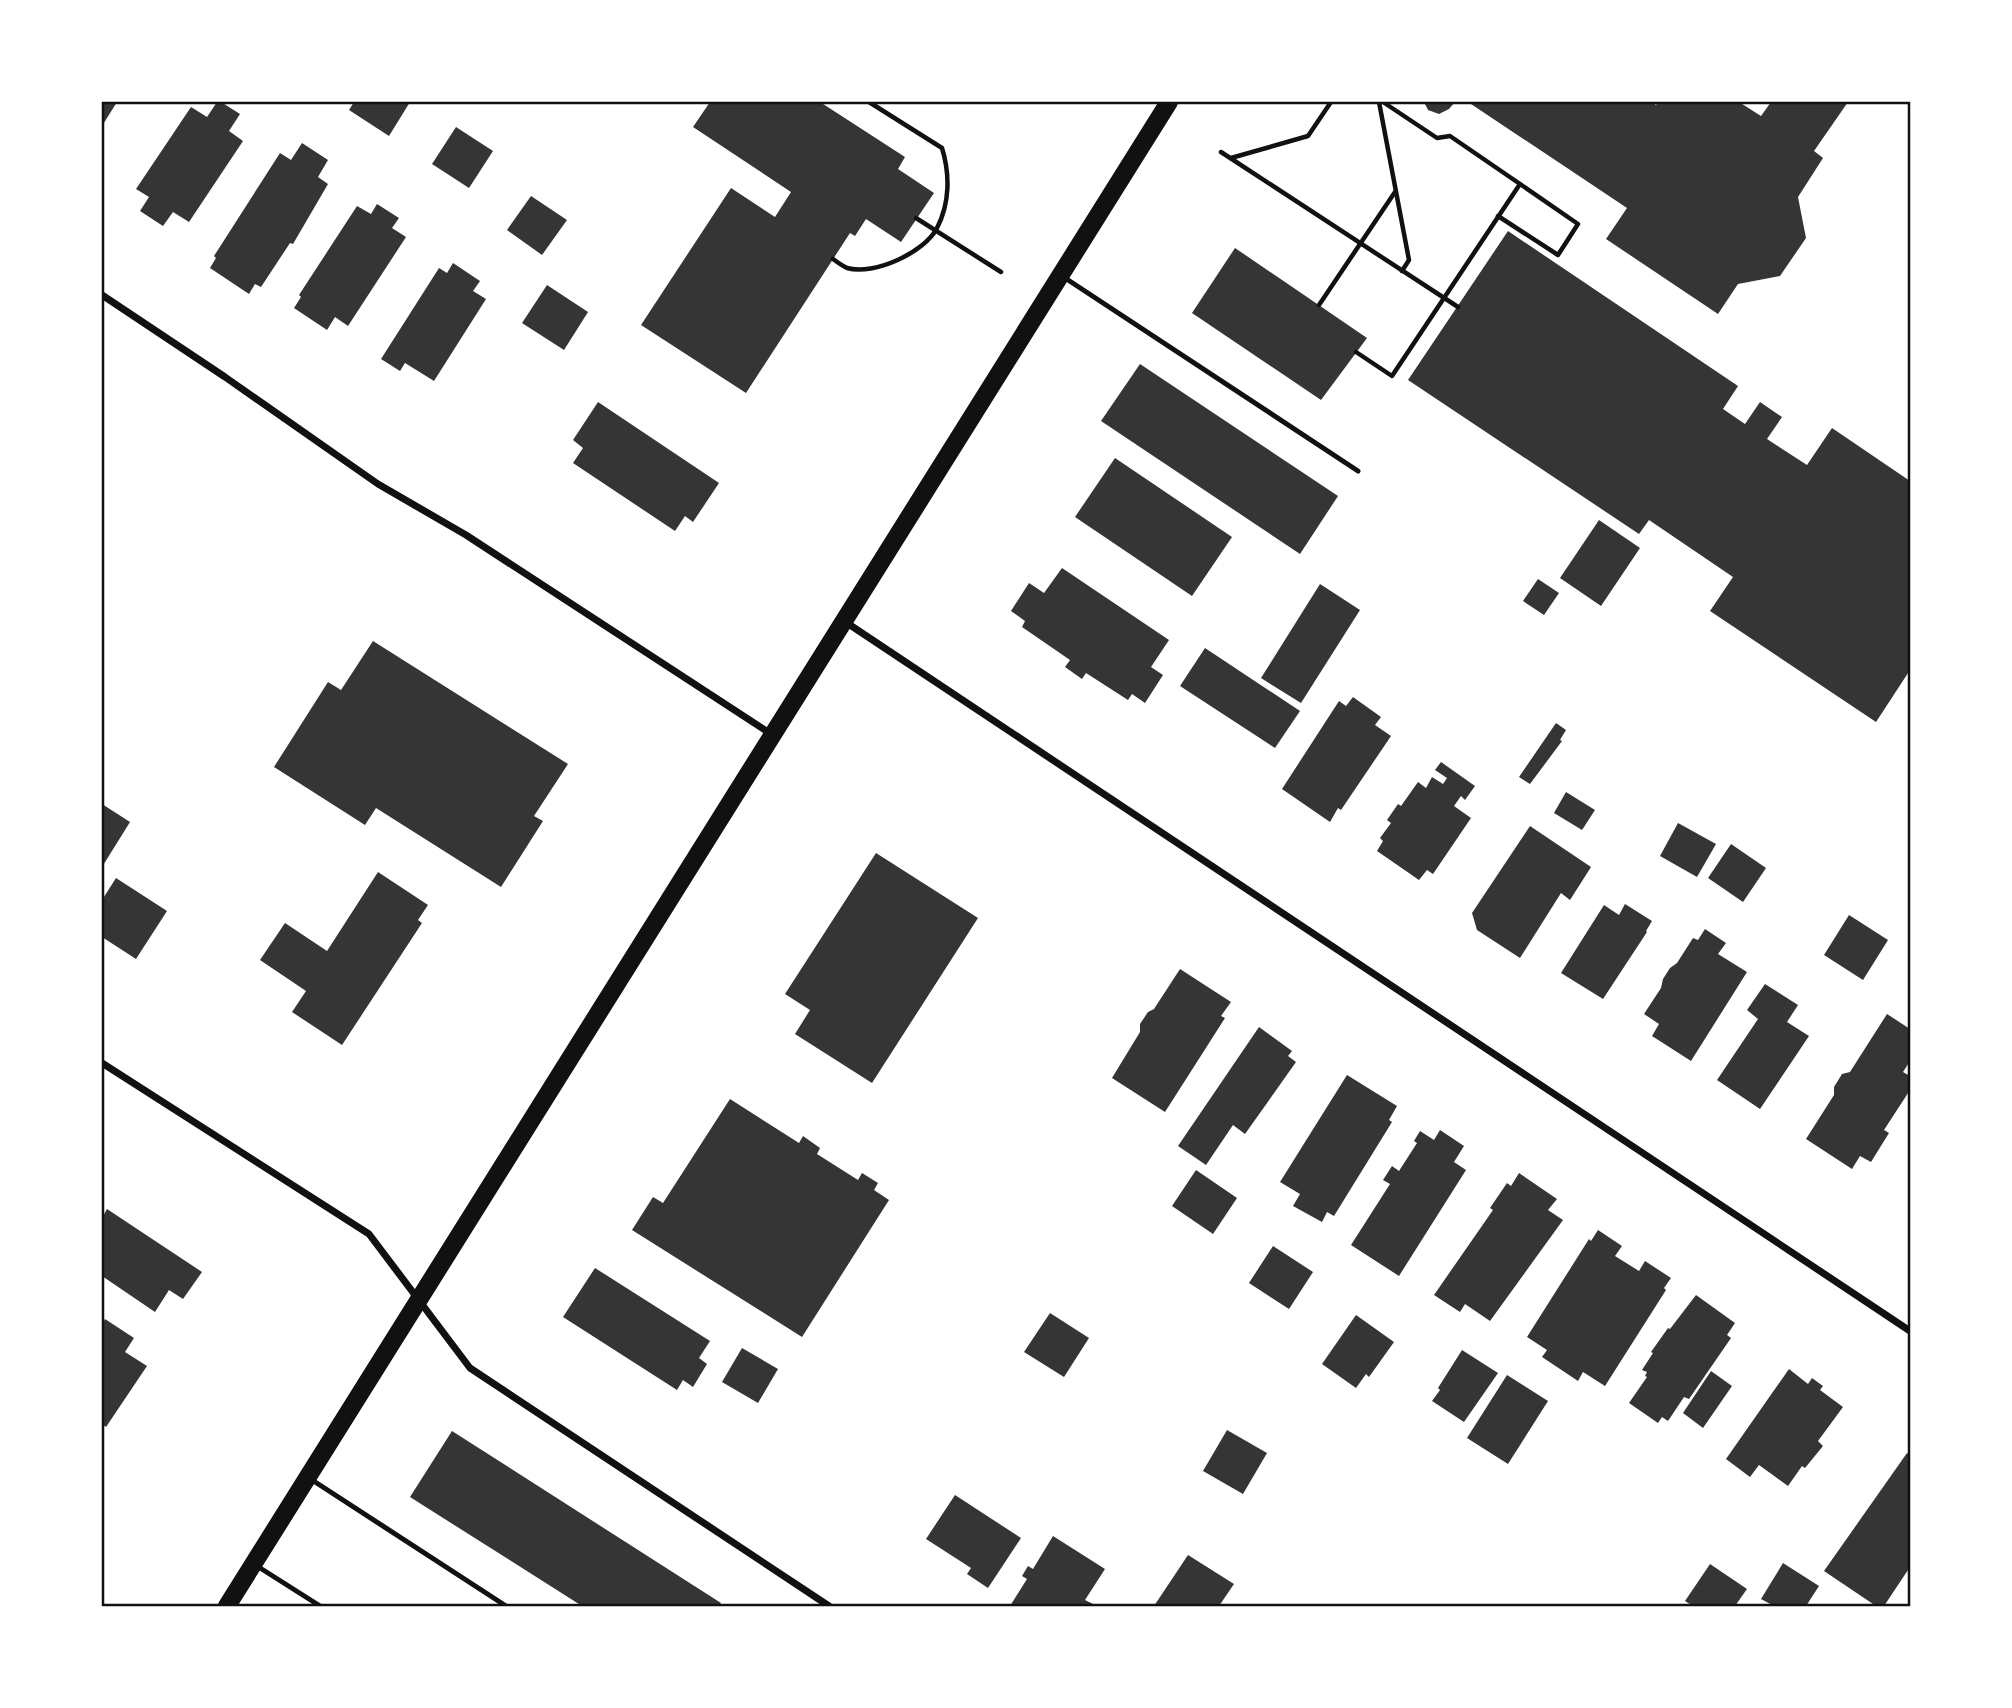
<svg xmlns="http://www.w3.org/2000/svg" width="2012" height="1708" font-family="'Golos Text',sans-serif">
<style>
.building{fill:#353535}
.lines{fill:none;stroke-linecap:round;stroke-linejoin:round}
.path{stroke:#111;stroke-width:4.5}
.service{stroke:#111;stroke-width:5}
.minor{stroke:#111;stroke-width:7}
.primary{stroke:#111;stroke-width:18}
.neatline{fill:none;stroke:#111;stroke-width:2.5}
</style>
<rect width="100%" height="100%" fill="#fff"/>
<g class="building">
<path d="M102 102H117L102 126Z"/>
<path d="M217 102H221L240 114 229 131 243 141 189 222 173 212 163 226 140 211 149 197 136 189 191 107 207 117Z"/>
<path d="M354 102H410L389 136 349 110Z"/>
<path d="M710 102H820L905 157 898 169 934 193 901 242 866 219 855 236 850 233 746 393 641 325 731 188 775 217 791 192 693 127Z"/>
<path d="M1424 102H1455L1449 109 1439 114 1428 110Z"/>
<path d="M1468 102H1652L1656 105 1658 102H1739L1761 116 1771 102H1848L1814 151 1823 158 1798 197 1806 238 1780 276 1738 284 1718 314 1606 239 1627 208Z"/>
<path d="M456 127 493 151 469 188 432 164Z"/>
<path d="M302 143 328 160 318 177 328 184 293 244 290 243 261 287 255 284 249 294 210 268 216 258 214 256 280 153 291 160Z"/>
<path d="M531 196 567 220 542 255 507 230Z"/>
<path d="M377 204 399 218 392 228 406 237 348 326 335 317 327 330 294 308 301 297 299 295 357 206 371 214Z"/>
<path d="M1508 231 1738 386 1723 409 1745 424 1760 402 1782 417 1767 439 1807 465 1832 428 1910 481V670L1876 722 1710 611 1733 577 1649 520 1639 534 1408 380Z"/>
<path d="M1235 248 1367 338 1321 400 1192 313Z"/>
<path d="M453 263 480 281 473 291 486 299 434 381 405 363 400 371 381 359 439 268 447 273Z"/>
<path d="M547 285 588 312 564 350 522 323Z"/>
<path d="M1140 364 1338 496 1300 554 1101 421Z"/>
<path d="M598 402 719 483 693 522 685 516 675 531 573 463 583 448 573 440Z"/>
<path d="M1115 458 1232 537 1192 596 1075 517Z"/>
<path d="M1599 520 1640 548 1601 606 1560 578Z"/>
<path d="M1062 568 1169 640 1151 667 1163 675 1145 703 1132 694 1128 700 1086 673 1082 679 1065 667 1070 660 1022 627 1025 621 1011 611 1029 583 1044 593Z"/>
<path d="M1538 579 1559 593 1544 615 1523 601Z"/>
<path d="M1320 584 1360 610 1301 703 1261 678Z"/>
<path d="M373 641 568 764 534 816 543 821 501 887 376 808 365 825 274 767 328 682 341 690Z"/>
<path d="M1205 648 1300 711 1275 748 1180 686Z"/>
<path d="M1353 697 1381 717 1375 725 1391 736 1341 810 1338 808 1330 822 1282 789 1339 701 1346 706Z"/>
<path d="M1556 723 1566 730 1560 740 1562 741 1530 784 1519 777Z"/>
<path d="M1441 762 1475 786 1465 800 1461 796 1454 806 1471 818 1433 874 1427 870 1419 880 1377 851 1383 841 1380 838 1391 823 1387 820 1398 804 1401 806 1418 782 1426 788 1432 777 1443 784 1447 778 1435 770Z"/>
<path d="M1566 792 1595 810 1582 830 1554 813Z"/>
<path d="M102 804 130 822 102 867Z"/>
<path d="M1678 823 1716 844 1697 877 1660 856Z"/>
<path d="M1530 826 1591 867 1570 900 1561 893 1520 958 1477 930 1472 913Z"/>
<path d="M1731 844 1766 868 1743 902 1708 878Z"/>
<path d="M876 853 978 918 872 1083 795 1034 810 1010 785 994Z"/>
<path d="M378 872 428 905 418 920 422 923 342 1045 292 1012 306 991 260 960 285 923 327 951Z"/>
<path d="M116 878 167 911 136 959 102 937V900Z"/>
<path d="M1625 904 1652 921 1646 931 1647 932 1603 999 1561 973 1604 905 1619 915Z"/>
<path d="M1849 915 1888 940 1863 980 1824 955Z"/>
<path d="M1705 929 1726 943 1718 954 1747 972 1691 1061 1652 1036 1659 1024 1644 1014 1661 988 1663 979 1670 968 1677 963 1693 938 1698 940Z"/>
<path d="M1180 969 1231 1002 1221 1016 1225 1018 1165 1112 1112 1078 1140 1032V1024L1148 1012 1154 1009Z"/>
<path d="M1765 984 1798 1005 1787 1022 1809 1036 1760 1109 1717 1080 1758 1019 1747 1010Z"/>
<path d="M1887 1014 1910 1029V1061L1903 1072 1910 1076V1090L1884 1130 1889 1133 1871 1162 1860 1156 1852 1169 1806 1139 1834 1095V1087L1842 1074 1850 1072Z"/>
<path d="M1259 1027 1292 1051 1288 1056 1296 1062 1245 1134 1233 1125 1206 1165 1178 1146Z"/>
<path d="M1347 1075 1397 1106 1389 1120 1392 1122 1334 1216 1327 1212 1322 1222 1293 1206 1300 1194 1280 1182Z"/>
<path d="M730 1099 799 1143 803 1136 820 1148 817 1154 858 1180 862 1173 878 1183 874 1190 889 1200 802 1337 632 1230 653 1197 663 1203Z"/>
<path d="M1440 1130 1464 1146 1454 1162 1466 1170 1399 1276 1351 1245 1390 1184 1383 1180 1392 1166 1399 1171 1417 1143 1414 1141 1420 1131 1434 1140Z"/>
<path d="M1196 1170 1237 1198 1213 1234 1172 1206Z"/>
<path d="M1519 1173 1557 1199 1548 1210 1563 1220 1490 1321 1465 1304 1460 1312 1434 1295 1493 1210 1490 1208 1507 1183 1511 1186Z"/>
<path d="M107 1209 202 1272 183 1299 169 1290 155 1312 102 1276V1218Z"/>
<path d="M1598 1230 1622 1246 1615 1256 1639 1271 1645 1261 1671 1278 1664 1288 1666 1290 1605 1386 1583 1372 1578 1381 1542 1357 1547 1350 1527 1337 1589 1239 1591 1241Z"/>
<path d="M1273 1246 1313 1272 1289 1309 1249 1283Z"/>
<path d="M595 1268 710 1341 699 1358 707 1364 693 1387 683 1380 677 1390 563 1317Z"/>
<path d="M1696 1295 1735 1323 1727 1335 1731 1338 1689 1399 1684 1397 1668 1421 1662 1417 1658 1423 1629 1403 1647 1377 1645 1376 1647 1372 1642 1370 1653 1353 1651 1352 1668 1328 1670 1329Z"/>
<path d="M1050 1313 1089 1338 1064 1377 1024 1352Z"/>
<path d="M1356 1315 1394 1342 1369 1377 1366 1374 1356 1388 1322 1364Z"/>
<path d="M105 1319 134 1338 125 1352 147 1366 106 1427 102 1424V1325Z"/>
<path d="M742 1348 778 1369 758 1403 722 1382Z"/>
<path d="M1462 1350 1498 1373 1464 1422 1432 1401 1440 1390 1438 1388Z"/>
<path d="M1789 1369 1808 1384 1812 1378 1823 1386 1820 1390 1843 1407 1818 1441 1823 1446 1805 1468 1802 1466 1788 1486 1759 1465 1750 1477 1726 1459Z"/>
<path d="M1711 1371 1732 1386 1703 1428 1683 1413Z"/>
<path d="M1507 1375 1548 1401 1508 1464 1467 1438Z"/>
<path d="M1227 1430 1267 1453 1243 1494 1203 1471Z"/>
<path d="M452 1431 721 1603 719 1606H582L410 1497Z"/>
<path d="M1907 1453 1910 1455V1567L1884 1606H1876L1824 1571Z"/>
<path d="M955 1495 1021 1538 988 1588 967 1574 971 1568 926 1539Z"/>
<path d="M1053 1536 1105 1569 1085 1600 1097 1606H1010L1027 1579 1022 1576 1028 1566 1033 1569Z"/>
<path d="M1188 1555 1234 1584 1219 1606H1154Z"/>
<path d="M1783 1563 1819 1586 1806 1606H1774L1761 1599Z"/>
<path d="M1710 1564 1747 1589 1735 1606H1693L1685 1601Z"/>
</g>
<g class="lines">
<g class="path">
<path d="M1379 102 1409 260 1402 271"/>
<path d="M1221 152 1458 307"/>
<path d="M1231 158 1308 136 1331 102"/>
<path d="M1498 216 1558 255 1578 224 1520 184"/>
<path d="M916 218 1001 272"/>
<path d="M833 259C837 262 843 266 847 268 874 276 925 252 937 228 950 203 950 174 942 148L869 102"/>
<path d="M1319 305 1395 192"/>
<path d="M1356 352 1392 376 1520 184 1450 136 1437 138 1383 102"/>
</g>
<g class="service">
<path d="M1062 276 1358 471"/>
<path d="M309 1478 506 1606"/>
<path d="M257 1566 320 1606"/>
</g>
<g class="minor">
<path d="M102 295 225 377 378 484 466 535 771 734"/>
<path d="M844 621 1910 1331"/>
<path d="M102 1063 369 1234 470 1368 829 1606"/>
</g>
<path class="primary" d="M227 1606 1169 102"/>
</g>
<rect width="2012" height="1708" fill="none" stroke="#ffffff" stroke-width="206"/>
<rect x="103" y="103" width="1806" height="1502" class="neatline"/>
</svg>
